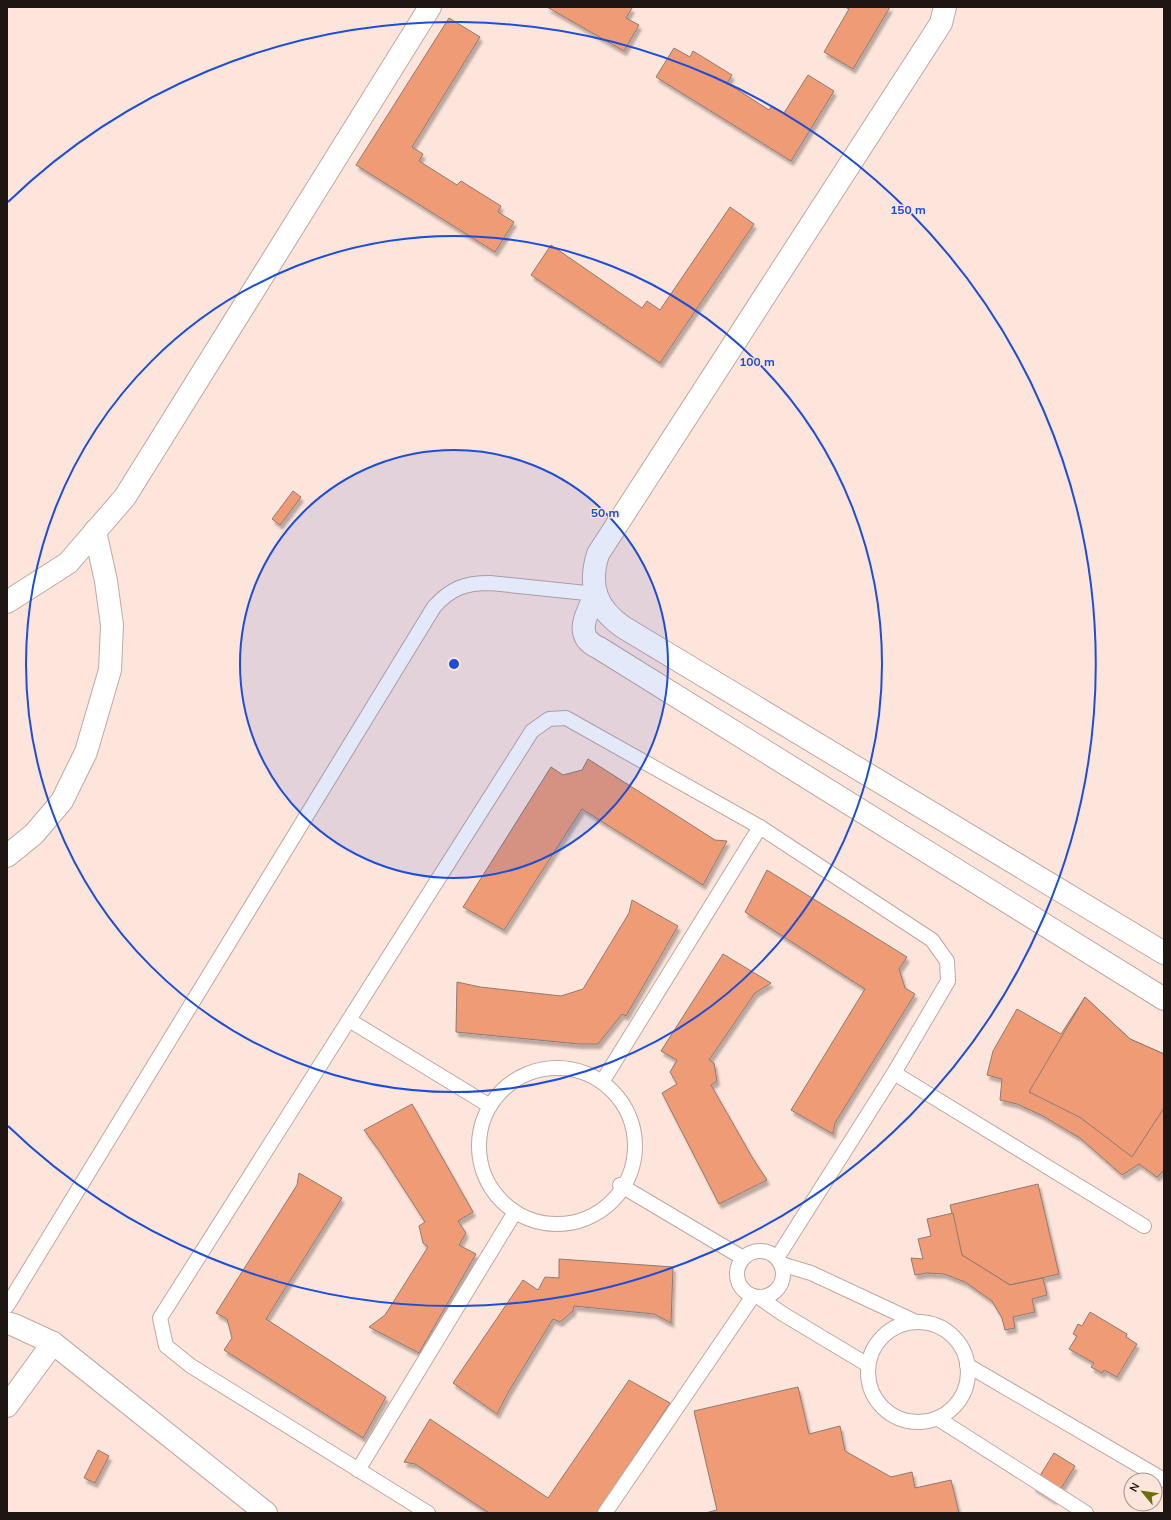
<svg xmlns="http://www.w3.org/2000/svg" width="1171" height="1520" font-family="Mulish,sans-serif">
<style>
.building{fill:#ee9b76;stroke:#907a71;filter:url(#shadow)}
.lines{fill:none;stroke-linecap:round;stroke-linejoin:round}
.lane-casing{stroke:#bfa89f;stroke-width:16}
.street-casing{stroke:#bfa89f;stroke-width:24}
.lane{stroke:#fff;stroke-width:14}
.street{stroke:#fff;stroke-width:22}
.ring{fill:none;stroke:#1d4ed8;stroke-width:2}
.centre{fill:#1d4ed8;stroke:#fee5db;stroke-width:2}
.ring-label{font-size:12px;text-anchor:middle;font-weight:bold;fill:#1d4ed8;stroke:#fee5db;stroke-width:3;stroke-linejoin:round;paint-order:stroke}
</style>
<defs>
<filter id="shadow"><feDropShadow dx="2.5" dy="4.5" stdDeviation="1" flood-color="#0004"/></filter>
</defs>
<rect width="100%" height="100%" fill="#fee5db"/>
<g class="building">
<path d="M547 7H630L632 8 626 18 639 25 624 51Z"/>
<path d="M845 7H890L853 69 824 52 849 9Z"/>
<path d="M449 18 480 37 412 147 423 154 419 161 457 185 461 181 501 206 498 212 514 222 495 252 356 165Z"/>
<path d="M674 48 690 57 693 51 732 75 727 83 769 110 772 106 784 113 808 75 834 91 791 161 656 77Z"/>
<path d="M730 207 754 224 660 363 531 275 551 245 642 308 647 301 660 310Z"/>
<path d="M293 491 301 497 280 525 272 519Z"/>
<path d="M588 759 715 840 727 841 703 885 582 809 504 930 463 907 551 767 563 775 582 770Z"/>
<path d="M767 870 907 957 899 969 905 988 915 994 835 1123 833 1134 791 1110 865 989 745 912Z"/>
<path d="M632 900 678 926 626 1016 622 1014 598 1044H579L456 1032 457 982 480 987 561 996 583 989 629 913Z"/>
<path d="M723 954 771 983 755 993 709 1060 714 1063 717 1081 711 1085 752 1157 767 1180 719 1204 662 1093 677 1084 670 1072 677 1060 661 1051Z"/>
<path d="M1085 997 1130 1039 1164 1054V1170L1157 1177 1139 1164 1122 1175 1080 1138 1041 1115 1017 1104 1000 1100 1002 1079 987 1075 993 1051 1017 1009 1061 1034Z"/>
<path d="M1085 997 1130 1039 1164 1054V1108L1132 1157 1081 1118 1029 1092Z"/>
<path d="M412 1104 473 1212 458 1221 466 1233 459 1245 476 1254 419 1353 369 1327 385 1315 428 1247 423 1243 419 1226 425 1222 380 1152 364 1130Z"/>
<path d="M299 1173 342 1198 266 1319 386 1397 363 1438 224 1350 232 1338 227 1319 216 1313 297 1185Z"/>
<path d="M1038 1184 1059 1274 1010 1285 962 1255 950 1205Z"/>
<path d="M953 1213 962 1255 1010 1285 1043 1278 1047 1295 1032 1299 1035 1312 1013 1317 1015 1328 1005 1330 1002 1318 992 1301 965 1282 944 1274 927 1273 915 1275 911 1258 923 1259 918 1239 931 1236 927 1219Z"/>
<path d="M559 1259 673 1267 671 1323 654 1314 574 1306 573 1311 560 1322 553 1319 509 1391 497 1414 453 1383 523 1280 538 1290 545 1277 559 1278Z"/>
<path d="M1090 1312 1127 1334 1126 1337 1137 1344 1117 1377 1104 1370 1102 1373 1091 1367 1094 1363 1069 1349 1077 1336 1073 1334 1078 1324 1082 1326Z"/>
<path d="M629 1380 670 1403 597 1513H489L415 1464 404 1462 430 1419 548 1498Z"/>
<path d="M798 1387 809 1434 840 1426 845 1451 891 1477 912 1472 915 1488 951 1480 959 1513H705L717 1510 694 1411Z"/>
<path d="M98 1450 109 1456 95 1483 84 1478Z"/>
<path d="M1054 1453 1075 1466 1054 1500 1033 1487Z"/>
</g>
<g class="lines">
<defs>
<g id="lane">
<path d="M349 1020 490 1106"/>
<circle cx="557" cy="1146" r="78"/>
<path d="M894 1073 1144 1226"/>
<path d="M602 1082 760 827"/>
<path d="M620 1185 743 1258"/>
<circle cx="760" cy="1274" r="23"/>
<path d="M781 1264 811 1273 914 1321"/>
<path d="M760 1298 783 1314 868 1365"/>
<path d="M7 1306 434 607C451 588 465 583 490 583L596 594"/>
<circle cx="918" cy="1372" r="50"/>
<path d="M967 1365 1164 1480"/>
<path d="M937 1418 1086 1513"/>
<path d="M358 1470 515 1212"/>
<path d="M428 1513 191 1366 166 1346 160 1318 532 731 549 719 566 718 760 827 932 940 947 961 948 981 894 1073 777 1258"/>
<path d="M605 1513 753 1296"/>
</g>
<g id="street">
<path d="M945 7 941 23 936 31 598 554C588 586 596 608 623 627L1164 953"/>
<path d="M596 594C587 613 572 636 599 648L1164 999"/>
<path d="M7 602 68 563 125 497 430 7"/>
<path d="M7 856 34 834 62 801 86 752 110 670 112 625 106 581 95 531"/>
<path d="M7 1323 14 1325 53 1343 266 1513"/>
<path d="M7 1406 53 1343"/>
</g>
</defs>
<use href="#lane" class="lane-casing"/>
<use href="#street" class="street-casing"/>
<use href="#lane" class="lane"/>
<use href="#street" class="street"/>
</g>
<circle cx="454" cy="664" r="214" fill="#1d4ed8" fill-opacity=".12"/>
<g class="ring">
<circle cx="454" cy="664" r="214"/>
<circle cx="454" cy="664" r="428"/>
<path d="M8 202A642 642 0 1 1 8 1126"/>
</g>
<circle cx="454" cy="664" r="6" class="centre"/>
<g class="ring-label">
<text x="908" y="214">150 m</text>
<text x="757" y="366">100 m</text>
<text x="605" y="517">50 m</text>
</g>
<rect width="1171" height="1520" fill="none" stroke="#1e1612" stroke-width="16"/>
<g transform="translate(1143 1492) rotate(299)"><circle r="19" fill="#fee5db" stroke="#a4928b"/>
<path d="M0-3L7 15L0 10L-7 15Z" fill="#706d0c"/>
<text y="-6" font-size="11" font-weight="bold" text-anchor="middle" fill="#1e1612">N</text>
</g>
</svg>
